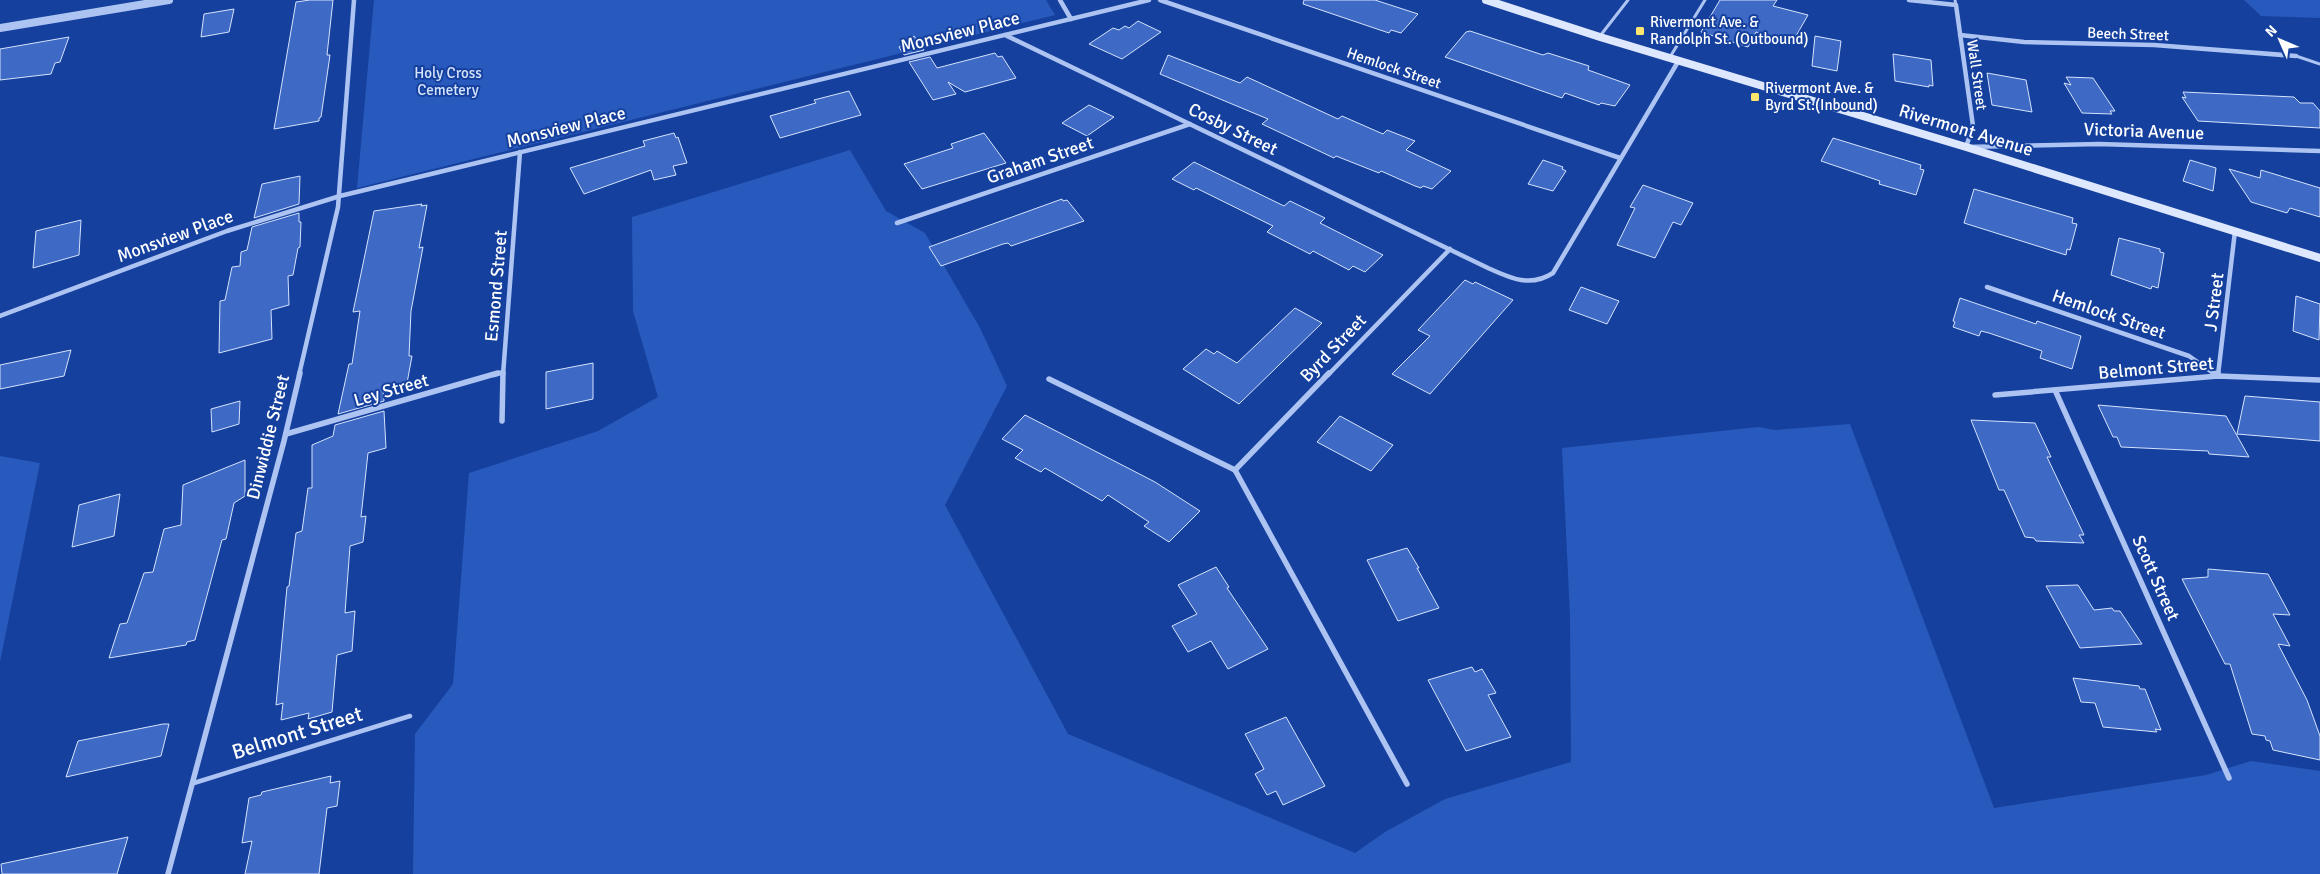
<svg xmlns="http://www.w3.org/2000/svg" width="2320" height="874" font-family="Signika,sans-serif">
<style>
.green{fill:#2859bc}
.building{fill:#3e69c5;stroke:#d5e3fd}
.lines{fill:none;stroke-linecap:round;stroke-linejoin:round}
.service-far1{stroke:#adc4f3;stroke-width:3}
.service{stroke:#adc4f3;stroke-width:4.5}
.minor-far1{stroke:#adc4f3;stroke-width:4.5}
.minor{stroke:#adc4f3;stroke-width:5.5}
.tertiary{stroke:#adc4f3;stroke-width:8}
.secondary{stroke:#dde7fd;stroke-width:8}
.poi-dot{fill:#ffe76f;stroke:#15409e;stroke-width:2}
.labels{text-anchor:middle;stroke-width:4;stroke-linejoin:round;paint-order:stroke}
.far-poi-label{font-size:15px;fill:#fff;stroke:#15409e;text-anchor:start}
.far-street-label{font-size:15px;fill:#fff;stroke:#15409e}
.far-park-label{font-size:15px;fill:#d5e3fd;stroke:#15409e}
.street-label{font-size:18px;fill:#fff;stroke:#15409e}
.near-street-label{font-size:21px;fill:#fff;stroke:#15409e}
</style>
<rect width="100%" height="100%" fill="#15409e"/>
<g class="green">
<path d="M374 0H1046L1055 15 357 188Z"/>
<path d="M2244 0H2320V18L2261 16Z"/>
<path d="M850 150 886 211 925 233 980 328 1007 386 945 505 1068 734 1355 853 1385 832 1445 799 1571 762 1570 616 1562 448 1758 427 1775 430 1850 424 1994 808 2206 775 2251 761 2320 771V874H413L415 734 453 684 469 473 598 431 658 397 633 311 632 217Z"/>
<path d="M0 456 40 463 0 662Z"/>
</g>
<g class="building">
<path d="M310 0H333L327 55H330L321 117 319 118V121L274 129 296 2Z"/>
<path d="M1304 0H1375L1418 14 1401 33 1391 30 1389 33 1303 4Z"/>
<path d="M1720 0H1777L1773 6 1808 15 1792 43 1756 32 1748 47 1701 32Z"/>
<path d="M234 9 229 32 201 37 204 14Z"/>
<path d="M1138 21 1161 32 1122 59 1089 44 1113 28 1119 30 1125 26 1129 28Z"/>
<path d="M1470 31 1543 55 1548 53 1589 66 1588 70 1630 85 1615 106 1601 103 1599 105 1565 93 1562 98 1445 57 1466 32Z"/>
<path d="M914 36 924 50 904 55 899 47Z"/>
<path d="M1815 36 1841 41 1837 71 1812 66Z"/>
<path d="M69 37 60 62 55 63 51 74 0 80V49Z"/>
<path d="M995 53 998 57 1002 56 1016 78 965 92 948 82 956 94 933 100 909 62 930 57 937 68Z"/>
<path d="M1893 54 1931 60 1933 86 1929 85V87L1895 81Z"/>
<path d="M1168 55 1240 83 1247 77 1338 119 1342 116 1383 134 1387 130 1415 141 1406 150 1451 171 1432 189 1423 186 1421 188 1415 186 1381 171 1379 173 1336 156 1334 158 1262 124 1268 119 1160 74Z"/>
<path d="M1987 73 2026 80 2032 112 1992 105Z"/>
<path d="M2066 77 2093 78 2115 111H2110L2112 114 2082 113 2064 83 2071 85Z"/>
<path d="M849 91 861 115 780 138 770 116 816 103 814 100Z"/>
<path d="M2183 92 2294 97 2300 103H2313L2320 111V128L2198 121 2182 97 2186 98Z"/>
<path d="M1089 105 1114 117 1087 136 1062 123Z"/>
<path d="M674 133 676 138 678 137 687 163 673 166 676 175 654 180 651 170 584 194 570 168 645 146 643 141Z"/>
<path d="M984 133 1006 163 922 189 904 164 953 148 951 144Z"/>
<path d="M1833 138 1921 165 1920 169 1924 170 1916 195 1879 184 1880 181 1821 161Z"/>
<path d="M1543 160 1563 167 1562 169 1566 171 1553 191 1528 184Z"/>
<path d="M2190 160 2216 168 2213 191 2183 181Z"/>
<path d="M1194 162 1284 206 1290 201 1325 218 1320 223 1383 255 1365 272 1353 266 1349 270 1313 251 1310 254 1267 232 1273 226 1196 188 1194 190 1172 179Z"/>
<path d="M2229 169 2260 178 2261 170 2320 188V217L2290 208 2287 213 2251 202Z"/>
<path d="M300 176 299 204 254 218 262 184Z"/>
<path d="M1643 185 1693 203 1681 225 1673 222 1655 258 1617 245 1635 208 1630 207Z"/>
<path d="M1974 189 2073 218 2072 223 2077 224 2070 250 2067 249 2066 255 1964 223Z"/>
<path d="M1062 199 1063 201 1067 200 1084 221 1011 246 1008 243 1003 244 941 266 929 247Z"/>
<path d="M422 204 421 206 427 205 419 248 423 247 411 311 409 356H412L407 383 383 389 384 401 338 414 349 364H352L360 311 353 312 374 211Z"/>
<path d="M299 213V222H301L300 247 298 248 293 275 288 276 289 305 271 310 272 339 219 353 220 301 225 300 232 267 240 266 241 252 247 250 252 227Z"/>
<path d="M81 220 79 255 33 268 36 231Z"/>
<path d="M2119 238 2160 249V252L2164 253 2158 288 2152 286 2151 289 2111 275Z"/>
<path d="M1465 280 1473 284 1475 282 1513 300 1430 394 1392 374 1430 336 1418 330Z"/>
<path d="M1581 287 1619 301 1607 324 1569 310Z"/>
<path d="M2296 296 2320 304 2319 340 2293 331Z"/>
<path d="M1960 298 2036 324 2037 321 2081 336 2072 369 2040 358 2042 351 1989 333 1981 331 1979 336 1953 327 1955 322 1953 321Z"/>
<path d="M1295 308 1322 323 1239 404 1183 369 1206 349 1214 354 1217 351 1237 363Z"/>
<path d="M71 350 64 376 0 389V365Z"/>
<path d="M593 363V399L546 409V372Z"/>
<path d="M2245 396 2320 402V441L2237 434Z"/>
<path d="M240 401 239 424 212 432 211 409Z"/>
<path d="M2098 405 2226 416 2249 457 2209 454 2208 451 2121 447 2117 437H2113Z"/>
<path d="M384 411 386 448 368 453 361 517 366 516 363 542 350 546 345 613 355 611 352 651 337 655 332 712 308 719 309 713 281 720 283 703 276 705 287 587 289 586 296 533 302 531 308 488H312V445L333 436 335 425Z"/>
<path d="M1025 415 1155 482 1200 511 1169 542 1144 526 1149 522 1108 495 1102 501 1045 468 1041 472 1015 458 1023 450 1002 439Z"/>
<path d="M1340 416 1393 445 1371 471 1317 442Z"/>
<path d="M1971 420 2035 423 2051 457H2047L2084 535H2079L2084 543 2036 541 2034 538 2025 537 2004 490H1999Z"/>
<path d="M245 460V496L234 503 226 539 222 540 195 640 187 642 186 645 109 658 120 624 127 623 144 573 153 572 164 529 181 525 183 485Z"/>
<path d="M120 494 114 536 72 547 79 505Z"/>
<path d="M1407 548 1419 568H1417L1439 608 1398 621 1367 560Z"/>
<path d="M1216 567 1229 587 1227 588 1268 649 1228 669 1211 641 1188 652 1172 626 1197 614 1178 585Z"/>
<path d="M2208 569 2268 574 2290 615 2273 614 2290 646 2278 644 2307 700 2320 736V760L2273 750 2270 741 2266 740 2265 736 2252 734 2230 664H2225L2182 579 2208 577Z"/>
<path d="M2078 585 2094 610 2112 608 2114 611H2120L2142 644 2080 648 2046 586Z"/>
<path d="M1472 667 1475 672 1482 669 1496 693 1488 695 1511 737 1466 751 1428 680Z"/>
<path d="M2073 678 2139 686 2140 689H2145L2161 730 2155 729 2157 732 2103 727 2095 703 2081 702Z"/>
<path d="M1286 717 1325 786 1283 805 1276 791 1267 795 1255 774 1264 769 1245 734Z"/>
<path d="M163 724H169L161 756 66 777 78 741Z"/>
<path d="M331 776 330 783 340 781 337 806 327 808 319 874H245L252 841 242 843 249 798 261 795 262 792Z"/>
<path d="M128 837 117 874H2L1 864Z"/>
</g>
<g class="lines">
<g class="service-far1">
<path d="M1955 0 1956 5"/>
<path d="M1600 36 1628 0"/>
<path d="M2296 56 2320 64"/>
<path d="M1670 57 1705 0"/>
</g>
<path class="service" d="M194 783 410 716"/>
<g class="minor-far1">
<path d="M1060 0 1071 19"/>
<path d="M1160 0 1620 158"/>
<path d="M1909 0 1956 5 1973 126 1966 147 2099 144 2320 151"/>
<path d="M1005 35 1488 268C1510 278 1530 288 1553 273L1679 60"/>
<path d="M1960 35 2024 42 2154 45 2296 56"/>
<path d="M897 223 1190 124"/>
<path d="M1987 287 2189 356 2216 375"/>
<path d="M0 316 227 231 340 196 1149 0"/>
<path d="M299 375 338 207 354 0"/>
<path d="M494 375 503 372"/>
<path d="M503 375 520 152"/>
<path d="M1328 375 1450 249"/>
<path d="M2218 375 2235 231"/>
</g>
<g class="minor">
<path d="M2214 373 2218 376V373"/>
<path d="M1049 379 1235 470"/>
<path d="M2055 390 2229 778"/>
<path d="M1995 395 2218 376 2320 380"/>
<path d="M502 421 503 373"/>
<path d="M286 434 498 373"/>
<path d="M1235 470 1407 784"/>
<path d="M1235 470 1329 373"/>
<path d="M168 874 284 441 300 373"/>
</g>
<path class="tertiary" d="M0 28 169 0"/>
<path class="secondary" d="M1486 0 1600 37 1966 147 2320 258"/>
</g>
<g class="poi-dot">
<rect x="1635" y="26" width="10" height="10" rx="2.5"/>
<rect x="1750" y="92" width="10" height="10" rx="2.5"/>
</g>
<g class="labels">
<g class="far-poi-label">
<text x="1650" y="27">Rivermont Ave. &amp;<tspan x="1650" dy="17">Randolph St. (Outbound)</tspan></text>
<text x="1765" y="93">Rivermont Ave. &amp;<tspan x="1765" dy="17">Byrd St.(Inbound)</tspan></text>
</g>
<g class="far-street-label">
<text transform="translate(2128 34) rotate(2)" y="5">Beech Street</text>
<text transform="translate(1394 68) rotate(19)" y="5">Hemlock Street</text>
<text transform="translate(1977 75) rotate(82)" y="5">Wall Street</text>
</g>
<g class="far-park-label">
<text x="448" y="78">Holy Cross<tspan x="448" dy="17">Cemetery</tspan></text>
</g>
<g class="street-label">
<text transform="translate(960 32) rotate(-14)" y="6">Monsview Place</text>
<text transform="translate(566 127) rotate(-14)" y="6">Monsview Place</text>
<text transform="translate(1233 129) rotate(26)" y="6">Cosby Street</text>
<text transform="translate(1966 130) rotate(17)" y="6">Rivermont Avenue</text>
<text transform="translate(2144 131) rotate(2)" y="6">Victoria Avenue</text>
<text transform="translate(1040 160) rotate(-19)" y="6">Graham Street</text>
<text transform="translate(175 236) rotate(-20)" y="6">Monsview Place</text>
<text transform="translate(496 286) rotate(-85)" y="6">Esmond Street</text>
<text transform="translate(2214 302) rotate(-83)" y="6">J Street</text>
<text transform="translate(2109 314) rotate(19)" y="6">Hemlock Street</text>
<text transform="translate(1333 348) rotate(-46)" y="6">Byrd Street</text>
<text transform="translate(2156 368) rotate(-5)" y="6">Belmont Street</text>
<text transform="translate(391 390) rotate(-16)" y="6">Ley Street</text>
<text transform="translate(268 437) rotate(-76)" y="6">Dinwiddie Street</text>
<text transform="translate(2156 578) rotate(66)" y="6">Scott Street</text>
</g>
<g class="near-street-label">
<text transform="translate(297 733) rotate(-17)" y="7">Belmont Street</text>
</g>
</g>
<g transform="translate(2280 40) rotate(315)" stroke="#15409e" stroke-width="4" paint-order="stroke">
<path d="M0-4L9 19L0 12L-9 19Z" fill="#ffffff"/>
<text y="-8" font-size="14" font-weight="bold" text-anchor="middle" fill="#ffffff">N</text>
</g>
</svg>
